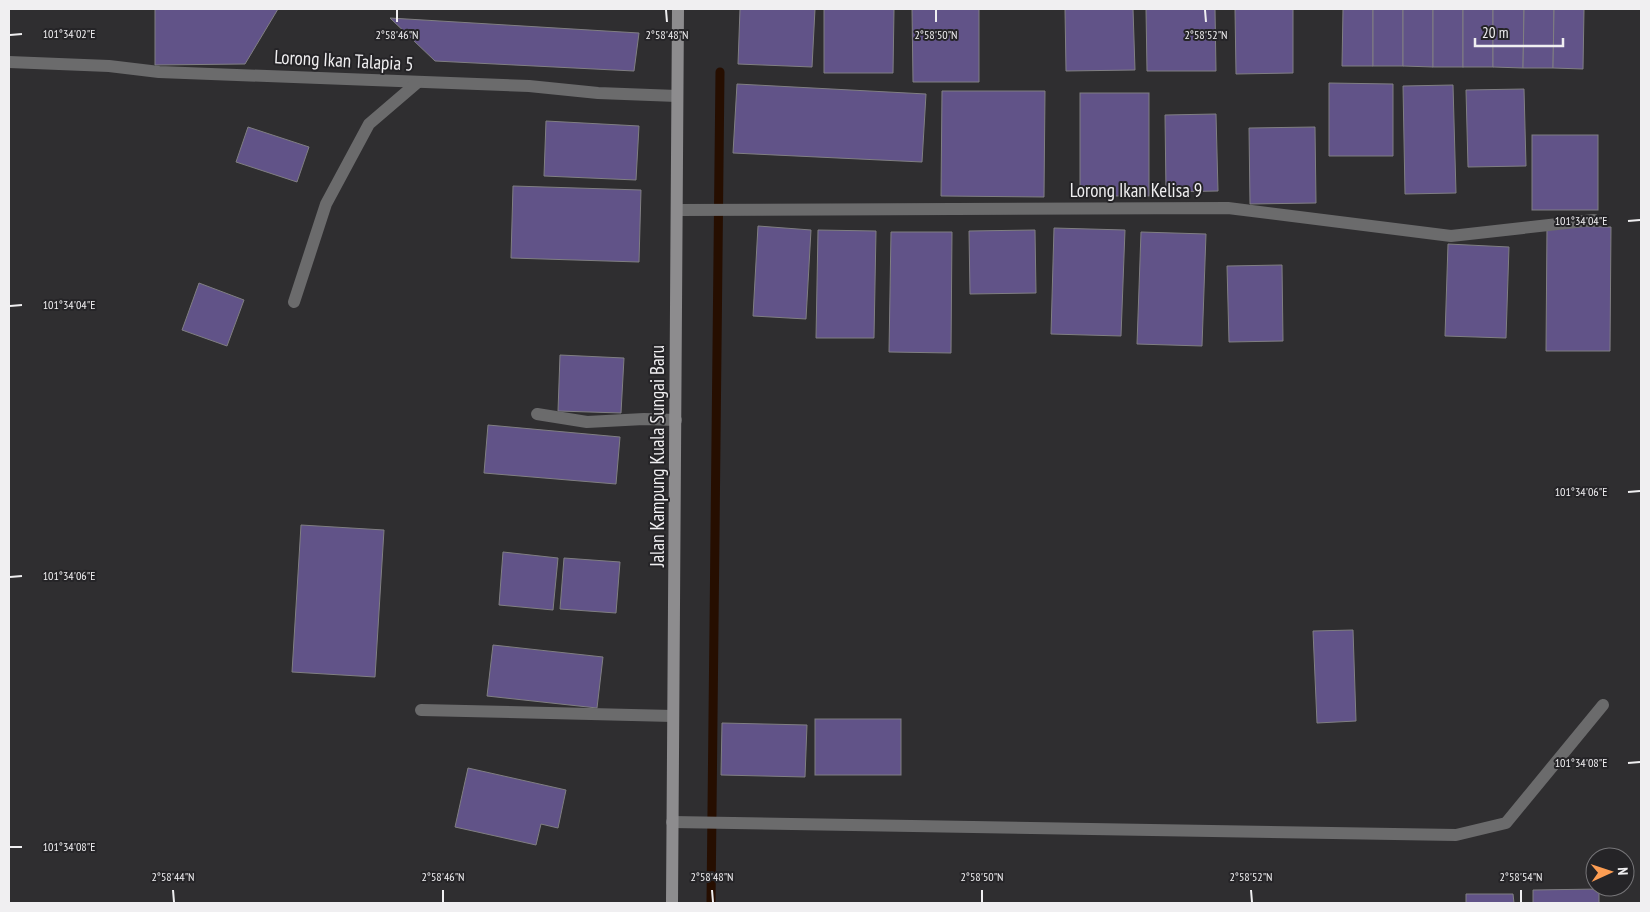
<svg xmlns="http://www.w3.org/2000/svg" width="1650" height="912" font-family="'PT Sans Narrow',sans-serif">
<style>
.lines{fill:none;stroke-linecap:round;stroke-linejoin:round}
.stream{stroke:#260e00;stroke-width:9}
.building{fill:#615388;stroke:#807f82}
.lane{stroke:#6b6b6c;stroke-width:12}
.street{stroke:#6b6b6c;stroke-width:12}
.secondary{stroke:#8d8c8e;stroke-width:12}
.ticks{fill:none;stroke:#f0eff1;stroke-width:2}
.labels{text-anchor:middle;stroke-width:4;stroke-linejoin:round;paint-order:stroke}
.street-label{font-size:19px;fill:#f0eff1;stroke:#252427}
.ticks-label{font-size:12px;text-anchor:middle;fill:#f0eff1;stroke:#252427;stroke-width:4;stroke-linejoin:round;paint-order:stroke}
</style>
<rect width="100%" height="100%" fill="#2f2e30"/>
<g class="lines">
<path class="stream" d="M711 903 720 72"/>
</g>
<g class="building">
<path d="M155 9H278L245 64 155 65Z"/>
<path d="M740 9H815L812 67 738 64Z"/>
<path d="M824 9H894L893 73H824Z"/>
<path d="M912 9H979V82H913Z"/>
<path d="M1065 9H1133L1135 70 1066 71Z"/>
<path d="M1146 9H1215L1216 71H1147Z"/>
<path d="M1235 9H1293V73L1236 74Z"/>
<path d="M1343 9H1373V66H1342Z"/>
<rect x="1373" y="9" width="30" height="57"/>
<path d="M1403 9H1433V67L1403 66Z"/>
<rect x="1433" y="9" width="30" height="58"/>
<rect x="1463" y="9" width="30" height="58"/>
<path d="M1493 9H1524L1523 68 1493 67Z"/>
<path d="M1524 9H1554L1553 68H1523Z"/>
<path d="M1554 9H1584L1583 69 1553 68Z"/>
<path d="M390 18 639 33 634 71 435 61Z"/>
<path d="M1329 83 1393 84V156H1329Z"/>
<path d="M737 84 926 94 922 162 733 153Z"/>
<path d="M1453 85 1456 193 1405 194 1403 86Z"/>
<path d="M1524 89 1526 166 1468 167 1466 90Z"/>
<path d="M942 91H1045L1044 197 941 196Z"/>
<rect x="1080" y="93" width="69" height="103"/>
<path d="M1216 114 1218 191 1166 192 1165 115Z"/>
<path d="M546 121 639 126 636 180 544 176Z"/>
<path d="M248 127 309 147 297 182 236 162Z"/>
<path d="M1315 127 1316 203 1250 204 1249 128Z"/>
<rect x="1532" y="135" width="66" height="75"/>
<path d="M513 186 641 190 639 262 511 258Z"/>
<path d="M758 226 811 230 806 319 753 316Z"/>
<path d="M1547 226 1611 227 1610 351H1546Z"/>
<path d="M1054 228 1125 230 1121 336 1051 334Z"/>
<path d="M818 230 876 231 874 338H816Z"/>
<path d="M1035 230 1036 293 970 294 969 231Z"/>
<path d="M891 232H952L951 353 889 352Z"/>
<path d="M1141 232 1206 234 1202 346 1137 344Z"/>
<path d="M1448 244 1509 247 1506 338 1445 336Z"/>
<path d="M1282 265 1283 341 1229 342 1227 266Z"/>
<path d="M199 283 244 300 227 346 182 330Z"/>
<path d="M560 355 624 358 621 413 558 411Z"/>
<path d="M488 425 620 437 616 484 484 473Z"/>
<path d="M301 525 384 530 375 677 292 672Z"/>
<path d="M503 552 558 558 553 610 499 605Z"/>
<path d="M564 558 620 562 616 613 560 609Z"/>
<path d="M1353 630 1356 721 1317 723 1313 631Z"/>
<path d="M493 645 603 657 597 708 487 696Z"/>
<rect x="815" y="719" width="86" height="56"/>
<path d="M722 723 807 725 805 777 721 775Z"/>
<path d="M468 768 566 790 558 828 541 824 536 845 455 827Z"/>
<path d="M1599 889V903H1533V890Z"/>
<path d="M1466 894H1513L1514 903H1466Z"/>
</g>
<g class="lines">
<g class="lane">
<path d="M537 414 587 422 644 419 676 420"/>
<path d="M421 710 673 716"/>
<path d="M672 822 1456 835 1506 823 1603 705"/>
</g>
<g class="street">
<path d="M9 62 109 66 159 72 529 86 598 93 677 96"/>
<path d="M677 210 1228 208 1451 236 1594 220"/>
<path d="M294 302 326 204 369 124 418 82"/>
</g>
<path class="secondary" d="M672 903 678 9"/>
</g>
<path class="ticks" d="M397 10V22M666 10 667 22M936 10V22M1205 10 1206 22M10 35 22 34M1628 221 1640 220M10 306 22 305M1628 492 1640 491M10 577 22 576M1628 763 1640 762M10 847H22M173 890 174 902M443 890V902M712 890 713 902M982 890V902M1251 890 1252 902M1521 890V902"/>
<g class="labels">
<g class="street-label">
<text transform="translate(344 60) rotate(3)" y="7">Lorong Ikan Talapia 5</text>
<text x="1136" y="197">Lorong Ikan Kelisa 9</text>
<text transform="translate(657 456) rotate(-90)" y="7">Jalan Kampung Kuala Sungai Baru</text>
</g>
</g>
<g class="ticks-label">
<text x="69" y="38">101°34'02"E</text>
<text x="397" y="39">2°58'46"N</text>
<text x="667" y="39">2°58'48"N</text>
<text x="936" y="39">2°58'50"N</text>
<text x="1206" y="39">2°58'52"N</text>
<text x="1581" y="225">101°34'04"E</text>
<text x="69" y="309">101°34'04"E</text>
<text x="1581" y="496">101°34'06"E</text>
<text x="69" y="580">101°34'06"E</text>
<text x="1581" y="767">101°34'08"E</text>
<text x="69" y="851">101°34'08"E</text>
<text x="173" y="881">2°58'44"N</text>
<text x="443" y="881">2°58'46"N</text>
<text x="712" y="881">2°58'48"N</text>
<text x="982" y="881">2°58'50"N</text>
<text x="1251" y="881">2°58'52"N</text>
<text x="1521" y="881">2°58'54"N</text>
</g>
<rect width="1650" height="912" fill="none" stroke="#f0eff1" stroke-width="20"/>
<g transform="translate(1610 872) rotate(87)"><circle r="24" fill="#252427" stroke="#767578"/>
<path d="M0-4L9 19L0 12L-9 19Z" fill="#fc9d53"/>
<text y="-8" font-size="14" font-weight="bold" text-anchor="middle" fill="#f0eff1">N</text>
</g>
<path d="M1475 38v8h88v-8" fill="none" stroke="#f0eff1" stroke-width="2.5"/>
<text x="1482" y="38" font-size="15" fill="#f0eff1" stroke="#252427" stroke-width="4" paint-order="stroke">20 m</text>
</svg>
